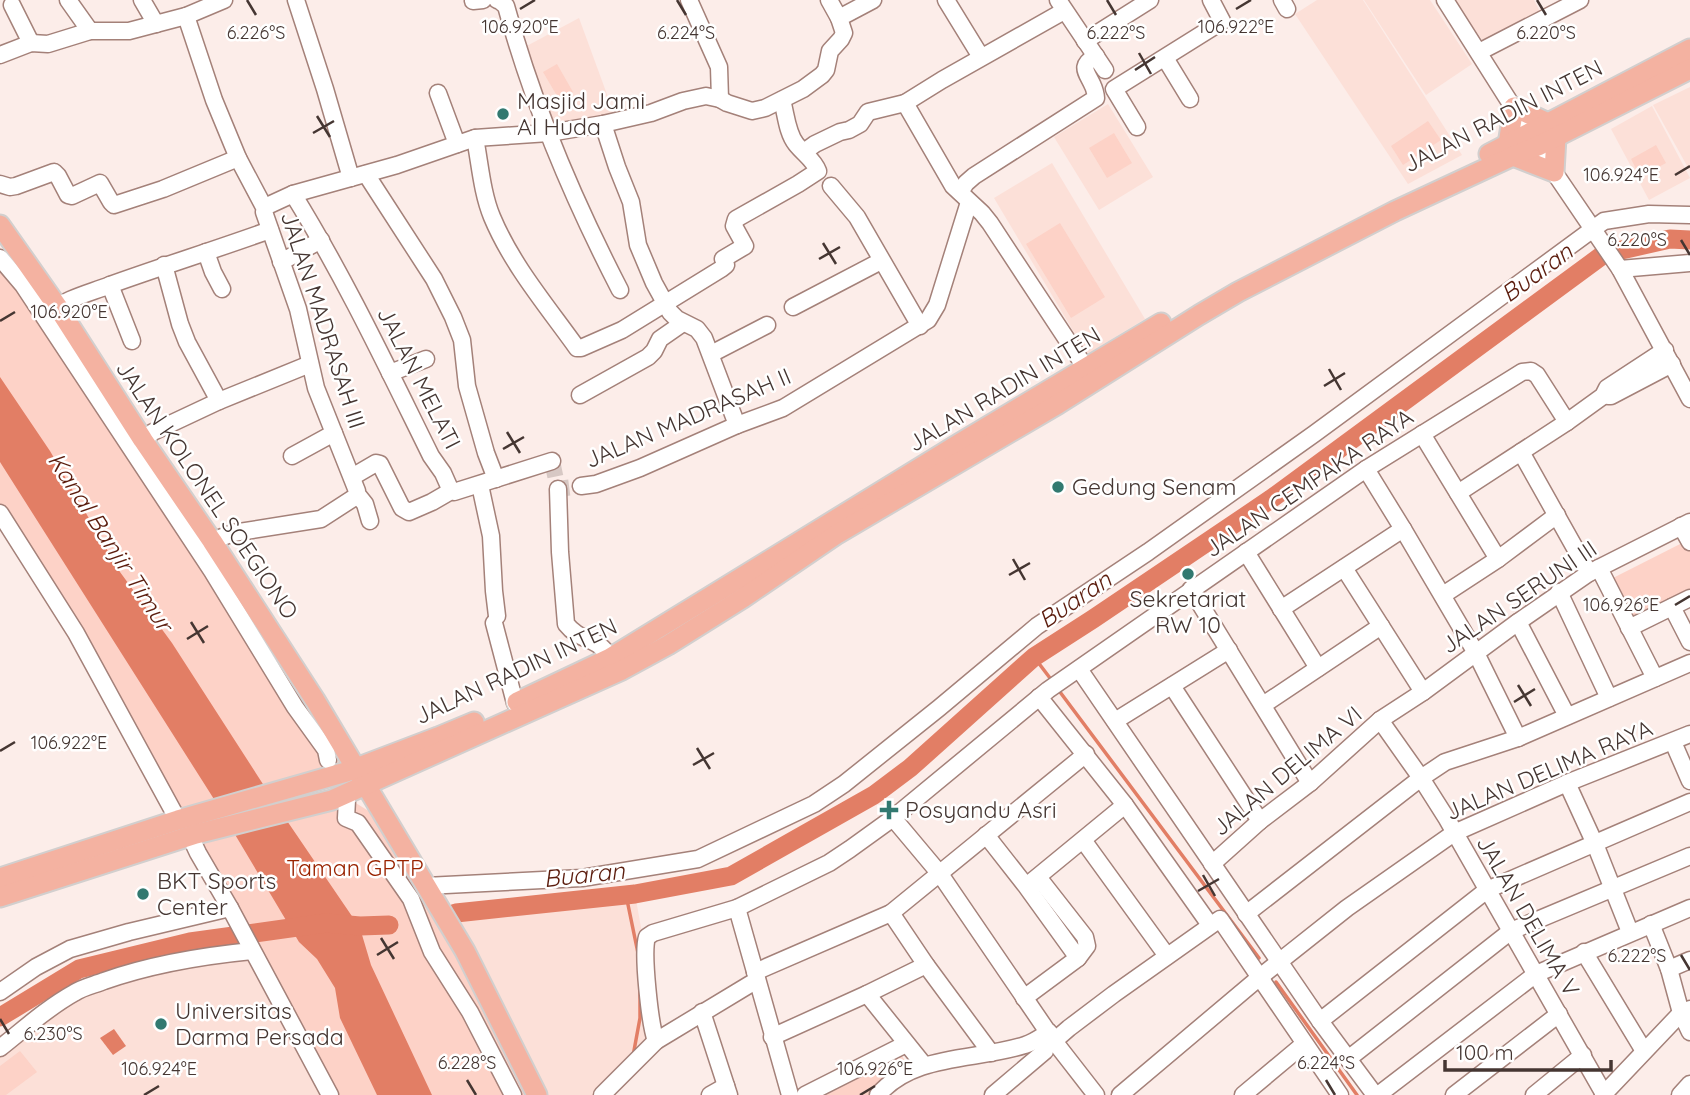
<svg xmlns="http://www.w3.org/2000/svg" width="1690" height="1095" font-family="Quicksand,sans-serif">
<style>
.built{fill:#fce0d8}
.green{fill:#fdd2c7}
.water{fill:#e27e65}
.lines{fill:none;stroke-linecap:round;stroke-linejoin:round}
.stream{stroke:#e27e65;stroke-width:3.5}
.river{stroke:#e27e65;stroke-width:19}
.minor-tunnel{stroke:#d7c8c4;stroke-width:16;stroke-dasharray:16 8;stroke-linecap:butt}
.minor-casing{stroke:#a48179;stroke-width:19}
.major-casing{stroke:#d2cfce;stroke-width:23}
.minor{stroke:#fff;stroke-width:16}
.major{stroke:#f4b2a1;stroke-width:19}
.ticks{fill:none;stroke:#453632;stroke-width:2.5}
.poi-dot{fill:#327970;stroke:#fff;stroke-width:2.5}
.labels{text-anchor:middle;stroke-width:5;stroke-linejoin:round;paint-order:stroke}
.poi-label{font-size:23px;fill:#453632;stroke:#fff;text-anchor:start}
.street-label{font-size:23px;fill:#453632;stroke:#fff}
.park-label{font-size:23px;fill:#992300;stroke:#fff}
.water-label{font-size:24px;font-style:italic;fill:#5b1c0d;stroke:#fff}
.ticks-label{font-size:18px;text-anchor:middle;fill:#453632;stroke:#fff;stroke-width:5;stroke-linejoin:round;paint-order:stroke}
</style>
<rect width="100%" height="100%" fill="#fcede9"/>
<g class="built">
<path d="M1317 0H1363L1462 155 1408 184 1295 14Z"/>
<path d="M1364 0H1430L1472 64 1426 95Z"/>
<path d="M1453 0H1534L1541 14 1486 45Z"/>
<path d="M579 18 616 119 550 127 523 48Z"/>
<path d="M1690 87V171L1653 105Z"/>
<path d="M1108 104 1153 177 1099 210 1054 137Z"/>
<path d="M1652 106 1690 178 1649 200 1611 129Z"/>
<path d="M1052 163 1145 319 1087 354 994 198Z"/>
<path d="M635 894 645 950 653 1032 602 1095H537L465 951 456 913Z"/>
<path d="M252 951 330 1095H0V1048L75 992Z"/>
</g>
<g class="green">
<path d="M557 64 573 92 560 101 543 72Z"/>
<path d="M1428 121 1441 140 1403 165 1391 146Z"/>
<path d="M1114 133 1132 163 1107 178 1089 148Z"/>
<path d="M1656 145 1666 163 1640 177 1631 159Z"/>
<path d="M1060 223 1105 297 1071 318 1026 244Z"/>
<path d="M0 253 258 627 315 720 322 733 334 764 340 760 346 772 178 820 0 514Z"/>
<path d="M1688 540 1690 544V595L1636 622 1613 578Z"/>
<path d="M354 802 372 813 424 898 468 975 528 1095H330L196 834Z"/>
<path d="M20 1051 37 1072 6 1095H0V1066Z"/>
<path d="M899 1052 908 1065 888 1075 874 1095H815Z"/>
</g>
<g class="water">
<path d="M0 377 50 451 120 572 172 643 281 812 360 928 371 965 432 1095H377L340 1018 335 988 317 959 299 942 212 796 0 462Z"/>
<path d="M114 1029 126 1046 113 1055 100 1038Z"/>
</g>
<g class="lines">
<g class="stream">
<path d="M1034 657 1053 682"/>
<path d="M1057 688 1259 958"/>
<path d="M626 895 639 958"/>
<path d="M1276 982 1357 1095"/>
<path d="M633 1056 640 1018V990"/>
</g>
<g class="river">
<path d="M456 913 635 894 731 876 874 795 910 768 1034 657 1093 619 1271 499 1604 254 1670 239 1690 240"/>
<path d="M0 1017 79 969 190 942 326 923 360 926 389 925"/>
</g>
<path class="minor-tunnel" d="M552 461 558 489 581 486"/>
<defs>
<g id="minor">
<path d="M68 0 90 31"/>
<path d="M142 0 156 24"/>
<path d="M296 0 325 89 351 178"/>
<path d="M497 0 500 1 506 6C533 105 573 199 620 290"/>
<path d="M689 0 719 67 720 99"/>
<path d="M829 0 839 18"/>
<path d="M946 0 981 57"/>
<path d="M1058 0 1105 70"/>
<path d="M1282 0 1287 9"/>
<path d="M1445 0 1554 172 1620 269 1690 399"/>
<path d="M473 1 483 0"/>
<path d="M12 5 31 43"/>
<path d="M186 16 214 100 238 158 265 209 264 212 298 309 316 388 357 491V494L365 504 370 521"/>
<path d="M1085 41 1150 0"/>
<path d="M1479 52 1580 0"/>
<path d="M0 55 31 43 48 44 90 31H129L186 16 224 0"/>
<path d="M1165 58 1190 99"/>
<path d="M438 93 457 144"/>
<path d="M905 103 953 186 982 213 990 223 1085 367"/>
<path d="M603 124 617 167 631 202 638 245 654 283 670 312 677 319 697 329 704 338 737 425"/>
<path d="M1137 127 1114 89 1218 24 1222 21 1211 0"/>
<path d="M475 138C480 164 482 193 492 217 512 265 547 306 577 348H581L622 330 721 269 726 265 723 259 745 246 734 226 736 219 798 184 818 171C814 160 804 154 796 144 787 133 786 114 782 100"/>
<path d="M804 152 815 144 840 132 849 130 860 124 868 112 905 103 942 80 1064 11"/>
<path d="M366 174 434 279 453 317 462 340 467 386 486 453 496 479"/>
<path d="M0 184 10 187 16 186 54 172 58 176 68 195 72 196 100 183 111 202 114 205 163 189 238 158"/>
<path d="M831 186 857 217 920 326"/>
<path d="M960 192 966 183 974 176 1096 98C1096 95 1094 88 1093 86 1087 72 1078 66 1096 56"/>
<path d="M293 194C345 278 387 367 431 456L443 473 451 491"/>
<path d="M265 209 267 206 293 194 397 165 475 138 549 133 603 124 651 113 683 101 706 96 720 99 727 103 752 111 765 108 803 89 822 75 826 70 830 51 841 39 844 33 839 18 873 0"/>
<path d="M206 252 213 272 222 289"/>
<path d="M0 258 23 285 212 571 295 707 326 750 328 760"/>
<path d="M281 262 321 240"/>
<path d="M164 265 180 324 187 342 219 401"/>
<path d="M1620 269 1690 263"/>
<path d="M110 285 132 341"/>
<path d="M793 307 881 261"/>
<path d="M50 312C67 298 90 293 110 285 163 266 217 249 270 230"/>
<path d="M711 354 767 325"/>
<path d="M390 373 426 359"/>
<path d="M580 395 648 357 654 351 660 339 683 323"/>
<path d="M1608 396H1611L1672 364"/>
<path d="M1422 434 1498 559"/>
<path d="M143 440 153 432 219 401 310 364"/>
<path d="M1521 452 1589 573"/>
<path d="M292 456 334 433"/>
<path d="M1366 469 1403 529 1476 653 1518 738"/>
<path d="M352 477 376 463 380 464 402 508 409 512 432 502 451 491 454 492 552 461"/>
<path d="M480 485 491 536 494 591 497 616"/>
<path d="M581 486 596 484 640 468 737 425 783 408 928 320 937 305 969 202"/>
<path d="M558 489 560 552 566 624C581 643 598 636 610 658"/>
<path d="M1458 493 1567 422 1603 396 1607 388 1665 350"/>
<path d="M0 513 76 633 178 820"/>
<path d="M1681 526 1690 542"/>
<path d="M212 541 233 533 321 519 355 497 357 494"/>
<path d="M1246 552 1318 668"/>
<path d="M1344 568 1423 692"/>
<path d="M1599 568 1655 678"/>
<path d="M1191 589 1310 783"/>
<path d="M1559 592 1609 698"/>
<path d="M1443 595 1498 559 1557 515"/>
<path d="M1672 607 1690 642"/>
<path d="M1281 609 1403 529"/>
<path d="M1518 622 1567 716"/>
<path d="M494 623 515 703"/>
<path d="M1629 628 1690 598"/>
<path d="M1079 669 1320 1021 1375 1095"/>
<path d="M1172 686 1260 821"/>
<path d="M1039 697 1125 805 1210 925"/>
<path d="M1263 705 1381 626"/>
<path d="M1380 720 1421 778 1447 819 1604 1094"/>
<path d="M1115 721 1229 650"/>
<path d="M1673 742 1690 781"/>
<path d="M1567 783 1595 844 1630 932"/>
<path d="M347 800 346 818 358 823 411 899 432 952 470 1012 513 1095"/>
<path d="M893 818 940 874 1054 1041 1096 1095"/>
<path d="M986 835 1026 886 1078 958"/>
<path d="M190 836 198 853 230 908 330 1095"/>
<path d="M1083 840 1167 956"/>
<path d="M1212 864 1260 821 1310 783 1380 720 1423 692 1518 622 1589 573 1690 522"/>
<path d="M1030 883 1125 805"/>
<path d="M426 886 582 878 698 859 814 804 844 784 939 708 1037 626 1148 552 1314 434 1604 221 1649 214 1690 215"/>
<path d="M737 908 790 1095"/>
<path d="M891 913 926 965 991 1053"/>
<path d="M1246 914 1421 778 1445 762 1518 738 1690 663"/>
<path d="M1651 924 1669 969 1681 1013 1690 1032"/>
<path d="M1584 952 1644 1051"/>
<path d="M1669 969 1690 960"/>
<path d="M755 972 891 913 1086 754"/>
<path d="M0 992 36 967 70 949 129 932 230 908"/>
<path d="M867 994 924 1065"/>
<path d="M1024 998 1078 958 1087 946 1085 937 1038 877"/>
<path d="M702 1012 729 1095"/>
<path d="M1320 1021 1487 890 1690 802"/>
<path d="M772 1037 867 994 926 965"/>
<path d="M656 1041C650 1025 642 953 647 937L653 933 737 908 829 863 850 849 893 818 1048 690 1366 469 1522 372 1531 371 1537 375 1567 422"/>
<path d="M1054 1041 1069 1028 1114 994 1220 919 1340 1095"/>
<path d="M0 1048C24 1029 47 1008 74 993 83 987 94 985 104 981 152 964 201 956 252 951"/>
<path d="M1348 1059 1511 931 1690 856"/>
<path d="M602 1095 656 1041 757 980"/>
<path d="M710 1095 726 1086"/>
<path d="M805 1095 906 1044"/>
<path d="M878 1095C914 1053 976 1061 1025 1045 1033 1043 1041 1037 1049 1032"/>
<path d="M993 1095 1045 1051"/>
<path d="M1120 1095 1260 977 1347 908 1454 833 1567 783 1690 734"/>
<path d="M1243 1095 1304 1044"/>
<path d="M1378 1095 1536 974 1690 908"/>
<path d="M1454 1095 1559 1014"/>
<path d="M1534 1095 1583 1055"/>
<path d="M1603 1095 1681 1013 1690 1009"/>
<path d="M1680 1095 1690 1084"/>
</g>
<g id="major">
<path d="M1508 144 1514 107 1548 123"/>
<path d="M1489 154 1690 49"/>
<path d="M1513 156 1554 172 1556 137"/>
<path d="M0 225 57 306 143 440 212 541 315 700 465 951 537 1095"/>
<path d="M517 702 610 658 960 443 1161 323"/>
<path d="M0 878 178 820 346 772 438 737 474 722"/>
<path d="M0 897 196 834 332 800 622 670 668 645 743 598 837 534 1058 404 1199 315 1238 292 1395 211 1513 156 1538 146 1690 69"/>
</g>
</defs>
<use href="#minor" class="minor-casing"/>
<use href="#major" class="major-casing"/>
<use href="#minor" class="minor"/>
<use href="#major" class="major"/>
</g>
<path class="ticks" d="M247 0 256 15M677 0 686 15M1107 0 1116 15M1537 0 1546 15M520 9 535 0M1236 9 1251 0M1139 53 1151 74M1135 70 1155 57M317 116 330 137M313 133 334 121M1675 175 1690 166M1681 240 1690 255M823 243 836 264M819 259 840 247M0 321 15 312M1329 369 1341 390M1324 386 1345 373M507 432 520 453M503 449 524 437M1013 559 1025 580M1009 575 1030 563M1675 605 1690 596M191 622 204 643M187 639 208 626M1518 685 1531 706M1514 702 1535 689M697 748 710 769M0 751 15 742M693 765 714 753M1203 875 1215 896M1198 891 1219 879M381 938 394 959M377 955 398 942M1681 955 1690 970M0 1019 9 1034M467 1080 476 1095M1326 1080 1335 1095M144 1095 159 1086M860 1095 875 1086"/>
<g class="poi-dot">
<circle cx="503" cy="114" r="7"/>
<circle cx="1058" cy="487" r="7"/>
<circle cx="1188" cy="574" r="7"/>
<path d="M885.5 799.5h7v7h7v7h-7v7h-7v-7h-7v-7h7z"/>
<circle cx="143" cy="894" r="7"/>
<circle cx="161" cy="1024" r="7"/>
</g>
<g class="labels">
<g class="poi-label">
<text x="517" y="109">Masjid Jami<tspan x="517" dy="26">Al Huda</tspan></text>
<text x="1072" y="495">Gedung Senam</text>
<text x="1188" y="607" text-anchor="middle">Sekretariat<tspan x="1188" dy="26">RW 10</tspan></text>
<text x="905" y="818">Posyandu Asri</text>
<text x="157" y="889">BKT Sports<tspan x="157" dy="26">Center</tspan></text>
<text x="175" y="1019">Universitas<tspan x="175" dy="26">Darma Persada</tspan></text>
</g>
<g class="street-label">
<text transform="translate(1503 116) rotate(-27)" y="8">JALAN RADIN INTEN</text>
<text transform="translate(323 320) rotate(72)" y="8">JALAN MADRASAH III</text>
<text transform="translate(419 378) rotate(63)" y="8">JALAN MELATI</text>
<text transform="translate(1004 389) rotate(-31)" y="8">JALAN RADIN INTEN</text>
<text transform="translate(688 418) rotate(-23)" y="8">JALAN MADRASAH II</text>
<text transform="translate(1309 483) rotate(-34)" y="8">JALAN CEMPAKA RAYA</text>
<text transform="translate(207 490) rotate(56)" y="8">JALAN KOLONEL SOEGIONO</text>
<text transform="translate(1519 597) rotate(-34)" y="8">JALAN SERUNI III</text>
<text transform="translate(516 671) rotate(-25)" y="8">JALAN RADIN INTEN</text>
<text transform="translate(1549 770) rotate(-23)" y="8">JALAN DELIMA RAYA</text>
<text transform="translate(1287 771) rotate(-40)" y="8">JALAN DELIMA VI</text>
<text transform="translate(1528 916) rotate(60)" y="8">JALAN DELIMA V</text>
</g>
<g class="park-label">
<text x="355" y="876">Taman GPTP</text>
</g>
<g class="water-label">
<text transform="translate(1537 273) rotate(-36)" y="8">Buaran</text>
<text transform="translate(110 542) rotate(57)" y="8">Kanal Banjir Timur</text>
<text transform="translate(1075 600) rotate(-34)" y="8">Buaran</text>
<text transform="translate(584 875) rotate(-6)" y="8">Buaran</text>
</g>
</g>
<g class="ticks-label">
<text x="1236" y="33">106.922°E</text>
<text x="520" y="33">106.920°E</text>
<text x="1546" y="39">6.220°S</text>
<text x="256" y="39">6.226°S</text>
<text x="686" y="39">6.224°S</text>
<text x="1116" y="39">6.222°S</text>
<text x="1621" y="181">106.924°E</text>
<text x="1637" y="246">6.220°S</text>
<text x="69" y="318">106.920°E</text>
<text x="1621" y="611">106.926°E</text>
<text x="69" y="749">106.922°E</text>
<text x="1637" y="962">6.222°S</text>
<text x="53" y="1040">6.230°S</text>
<text x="467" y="1069">6.228°S</text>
<text x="1326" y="1069">6.224°S</text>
<text x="159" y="1075">106.924°E</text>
<text x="875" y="1075">106.926°E</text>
</g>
<path d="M1445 1060v10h166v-10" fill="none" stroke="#453632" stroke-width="3.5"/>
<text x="1456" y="1060" font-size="21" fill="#453632" stroke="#ffffff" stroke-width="5" paint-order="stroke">100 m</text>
</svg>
